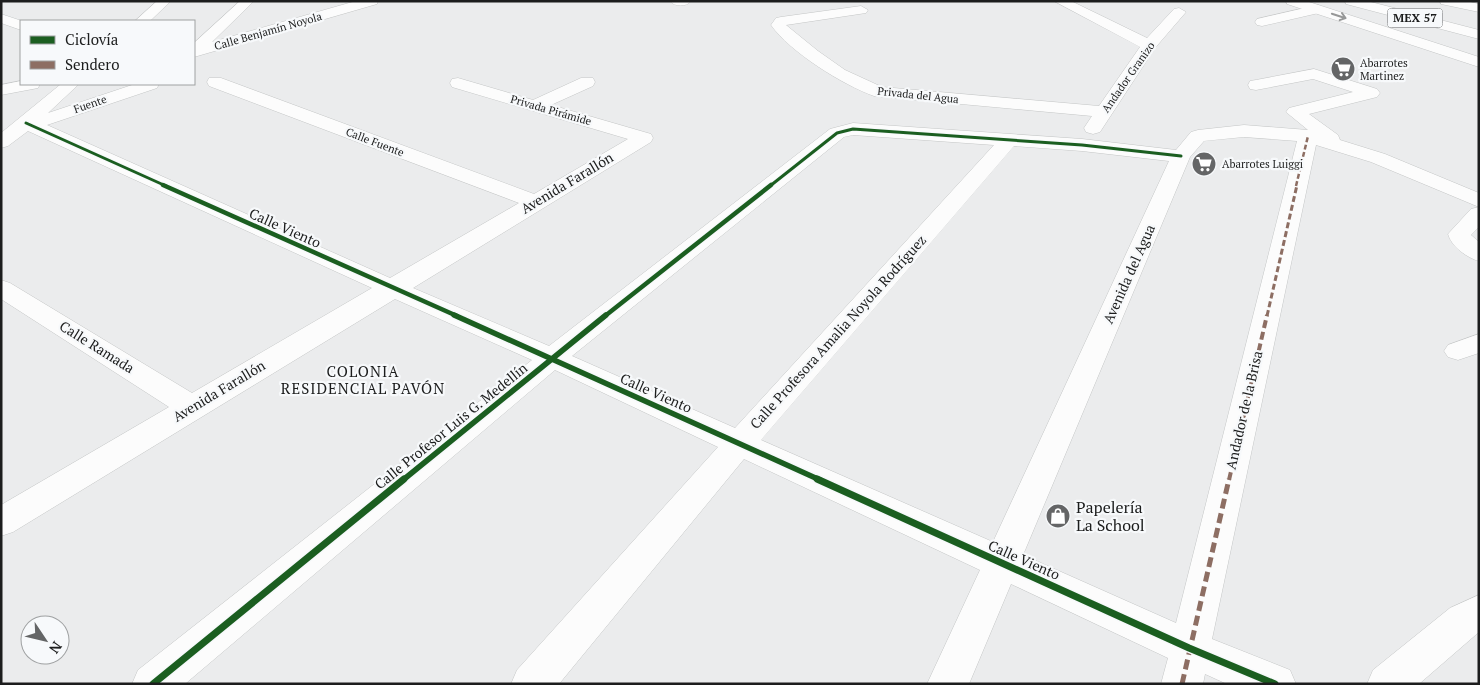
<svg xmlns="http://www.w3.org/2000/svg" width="1480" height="685" font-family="'PT Serif',serif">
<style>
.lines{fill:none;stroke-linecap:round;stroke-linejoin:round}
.minor-casing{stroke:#c4c6c6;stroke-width:1}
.major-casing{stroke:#c4c6c6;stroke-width:1}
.highway-casing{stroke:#c4c6c6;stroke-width:1}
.minor{fill:#fcfcfc;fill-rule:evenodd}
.major{fill:#fcfcfc;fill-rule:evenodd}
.highway{fill:#fcfcfc;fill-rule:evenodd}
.quiet-far3{stroke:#8d6e63;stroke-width:2.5;stroke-dasharray:5 2.5;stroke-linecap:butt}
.quiet-far2{stroke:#8d6e63;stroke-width:3;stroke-dasharray:6 3;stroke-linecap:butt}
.quiet-far1{stroke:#8d6e63;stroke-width:4;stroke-dasharray:8 4;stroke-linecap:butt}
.quiet{stroke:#8d6e63;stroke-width:5;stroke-dasharray:10 5;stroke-linecap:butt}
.cycleway-far3-casing{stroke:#f7f9fb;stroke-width:5}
.cycleway-far2-casing{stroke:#f7f9fb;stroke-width:7}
.cycleway-far1-casing{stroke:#f7f9fb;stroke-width:9}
.cycleway-casing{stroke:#f7f9fb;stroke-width:10}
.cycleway-far3{stroke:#1b5e20;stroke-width:3}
.cycleway-far2{stroke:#1b5e20;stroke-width:4.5}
.cycleway-far1{stroke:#1b5e20;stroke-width:5.5}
.cycleway{stroke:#1b5e20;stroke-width:7}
.oneway{stroke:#979898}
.labels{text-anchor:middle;stroke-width:4.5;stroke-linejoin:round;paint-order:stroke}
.far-street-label{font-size:11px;fill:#1c1d1d;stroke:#f7f9fb}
.far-poi-label{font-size:11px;fill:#1c1d1d;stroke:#f7f9fb;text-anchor:start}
.shield{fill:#f7f9fb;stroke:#5e5f60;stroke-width:1}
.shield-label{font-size:12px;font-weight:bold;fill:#1c1d1d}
.street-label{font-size:14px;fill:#1c1d1d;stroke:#f7f9fb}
.neighbourhood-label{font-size:15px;letter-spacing:1px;fill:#1c1d1d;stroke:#f7f9fb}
.near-poi-label{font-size:16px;fill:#1c1d1d;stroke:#f7f9fb;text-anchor:start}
</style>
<rect width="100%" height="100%" fill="#ebeced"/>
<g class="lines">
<defs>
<g id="minor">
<path d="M157 1H171L150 21H135Z"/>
<path d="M240 1H254L212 42 356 1H378L377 4 194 57V43Z"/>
<path d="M670 1H691C687 7 674 7 670 1Z"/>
<path d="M1054 1H1071L1147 38 1174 9 1179 8 1186 12 1155 48 1100 132 1093 134 1086 132 1084 128 1092 116 874 96C843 85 790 52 771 25L776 18 781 17 861 6 868 10 866 13 786 25 818 51 845 70 882 87 1099 106 1140 47Z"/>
<path d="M1318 5 1325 9 1323 12 1262 26 1257 25 1255 22 1257 19Z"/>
<path d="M1 14 22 21 21 30 1 23Z"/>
<path d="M1314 69 1377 89 1380 93 1377 97 1309 114 1338 135 1340 140 1385 154 1479 193V227L1471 235 1479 242V261C1467 258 1451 246 1448 234L1471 209 1479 207 1371 162 1316 145 1212 639 1290 670 1296 684H1227L1205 674 1203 684H1161L1168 658 1011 584 969 684H927L980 570 744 459 559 684H511L517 670 718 447 555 370 185 684H132L138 670 532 360 395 299 13 532 1 536V505L169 407 1 299V280L10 283 192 393 372 288 28 131 8 146 1 148V133L61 84H79L48 113 135 84H159L157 88 47 125 390 278 519 203 209 86 207 82 209 78H221L534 194 628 139 452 87 450 83 452 79 458 78 533 100 581 78H593L595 82 593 86 551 105 651 134 653 138 651 142 413 288 549 346 830 129 853 123 1082 139 1176 150 1191 132 1198 130 1244 125 1308 130 1286 112 1289 108 1353 92 1313 79 1256 90 1250 89 1248 85 1250 81 1256 80ZM853 135 994 145 735 428 572 356 844 137ZM1244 137 1297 141 1176 623 1023 555 1190 157 1204 141ZM1014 146 1082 151 1169 161 993 542 761 440Z"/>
<path d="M21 81V84H40L38 88 1 95V85Z"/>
<path d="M1479 334V353L1458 360 1448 357 1444 351 1448 345Z"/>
<path d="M1479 595V632L1419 684H1367L1373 670 1450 608Z"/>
</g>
<path id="major" d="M1286 1H1306L1479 57V67L1287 4Z"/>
<g id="highway">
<path d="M1345 1H1367L1479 30V39L1346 4Z"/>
<path d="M1440 1H1466L1479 4V12L1441 4Z"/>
</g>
</defs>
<use href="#minor" class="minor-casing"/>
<use href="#major" class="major-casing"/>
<use href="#highway" class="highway-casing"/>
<use href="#minor" class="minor"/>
<use href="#major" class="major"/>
<use href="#highway" class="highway"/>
<path class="quiet-far3" d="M1296 186 1308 136"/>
<path class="quiet-far2" d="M1267 316 1297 185"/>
<path class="quiet-far1" d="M1229 480 1267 315"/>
<path class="quiet" d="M1182 684 1229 479"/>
<defs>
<g id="cycleway-far3">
<path d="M26 123 166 186"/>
<path d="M770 186 837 133 853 129 1082 145 1181 156"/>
</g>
<g id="cycleway-far2">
<path d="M163 185 457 316"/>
<path d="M605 316 771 185"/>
</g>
<g id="cycleway-far1">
<path d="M454 315 820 480"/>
<path d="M403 480 606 315"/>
</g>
<g id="cycleway">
<path d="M817 479 1189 648 1275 684"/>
<path d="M153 684 404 479"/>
</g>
</defs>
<use href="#cycleway-far3" class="cycleway-far3-casing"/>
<use href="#cycleway-far2" class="cycleway-far2-casing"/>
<use href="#cycleway-far1" class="cycleway-far1-casing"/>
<use href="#cycleway" class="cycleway-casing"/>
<use href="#cycleway-far3" class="cycleway-far3"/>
<use href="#cycleway-far2" class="cycleway-far2"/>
<use href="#cycleway-far1" class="cycleway-far1"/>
<use href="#cycleway" class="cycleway"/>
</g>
<defs><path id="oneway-shaft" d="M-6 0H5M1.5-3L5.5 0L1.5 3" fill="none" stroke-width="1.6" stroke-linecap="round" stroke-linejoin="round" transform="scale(1.25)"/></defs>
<use class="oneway" href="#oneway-shaft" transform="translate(1339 16) rotate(18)"/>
<defs>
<symbol id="supermarket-disc" viewBox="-11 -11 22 22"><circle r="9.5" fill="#646566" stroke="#f7f9fb"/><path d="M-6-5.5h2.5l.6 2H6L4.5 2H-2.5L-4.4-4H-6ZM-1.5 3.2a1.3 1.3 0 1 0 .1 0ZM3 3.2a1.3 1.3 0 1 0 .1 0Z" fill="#fff"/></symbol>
<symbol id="shop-disc" viewBox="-11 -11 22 22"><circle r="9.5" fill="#646566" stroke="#f7f9fb"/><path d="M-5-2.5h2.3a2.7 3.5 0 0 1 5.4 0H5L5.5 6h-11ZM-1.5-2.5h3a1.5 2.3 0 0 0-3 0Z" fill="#fff"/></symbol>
</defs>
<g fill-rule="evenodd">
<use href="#supermarket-disc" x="1329" y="55" width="28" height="28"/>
<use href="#supermarket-disc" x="1190" y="150" width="28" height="28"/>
<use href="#shop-disc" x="1044" y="502" width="28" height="28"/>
</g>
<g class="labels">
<g class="far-street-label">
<text transform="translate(268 31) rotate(-16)" y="4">Calle Benjamín Noyola</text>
<text transform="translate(1128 77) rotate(-55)" y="4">Andador Granizo</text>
<text transform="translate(918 95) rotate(6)" y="4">Privada del Agua</text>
<text transform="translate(90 104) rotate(-19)" y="4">Fuente</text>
<text transform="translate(551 110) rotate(16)" y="4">Privada Pirámide</text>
<text transform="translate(375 142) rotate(21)" y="4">Calle Fuente</text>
</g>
<g class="far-poi-label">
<text x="1360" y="67">Abarrotes<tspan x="1360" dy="13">Martinez</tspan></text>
<text x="1222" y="168">Abarrotes Luiggi</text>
</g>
<rect class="shield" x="1387.5" y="8.5" width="55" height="19" rx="4"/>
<g class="shield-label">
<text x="1415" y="22">MEX 57</text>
</g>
<g class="street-label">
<text transform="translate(567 183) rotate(-31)" y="5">Avenida Farallón</text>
<text transform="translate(285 228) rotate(24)" y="5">Calle Viento</text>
<text transform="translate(1129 274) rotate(-66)" y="5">Avenida del Agua</text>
<text transform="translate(838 332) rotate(-48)" y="5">Calle Profesora Amalia Noyola Rodríguez</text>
<text transform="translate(97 347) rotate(32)" y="5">Calle Ramada</text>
<text transform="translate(219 391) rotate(-31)" y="5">Avenida Farallón</text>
<text transform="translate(656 393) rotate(24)" y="5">Calle Viento</text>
<text transform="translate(1244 410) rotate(-77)" y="5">Andador de la Brisa</text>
<text transform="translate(451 426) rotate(-39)" y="5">Calle Profesor Luis G. Medellín</text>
<text transform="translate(1024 560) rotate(24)" y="5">Calle Viento</text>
</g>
<g class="neighbourhood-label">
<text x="363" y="377">COLONIA<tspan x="363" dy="17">RESIDENCIAL PAVÓN</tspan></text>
</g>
<g class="near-poi-label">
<text x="1076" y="513">Papelería<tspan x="1076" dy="18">La School</tspan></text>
</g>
</g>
<rect width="1480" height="685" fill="none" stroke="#1c1d1d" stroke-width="5"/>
<rect x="20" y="20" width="175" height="65" fill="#f7f9fb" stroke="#9fa1a2"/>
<rect x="30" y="36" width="25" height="8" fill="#1b5e20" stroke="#9fa1a2"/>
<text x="65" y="45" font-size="15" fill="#1c1d1d">Ciclovía</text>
<rect x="30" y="61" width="25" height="8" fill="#8d6e63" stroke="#9fa1a2"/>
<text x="65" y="70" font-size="15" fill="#1c1d1d">Sendero</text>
<g transform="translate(45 640) rotate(125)"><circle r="24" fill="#f7f9fb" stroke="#9fa1a2"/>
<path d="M0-4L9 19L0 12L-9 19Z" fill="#646566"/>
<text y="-8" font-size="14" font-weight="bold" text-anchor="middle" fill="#1c1d1d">N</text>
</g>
</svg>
